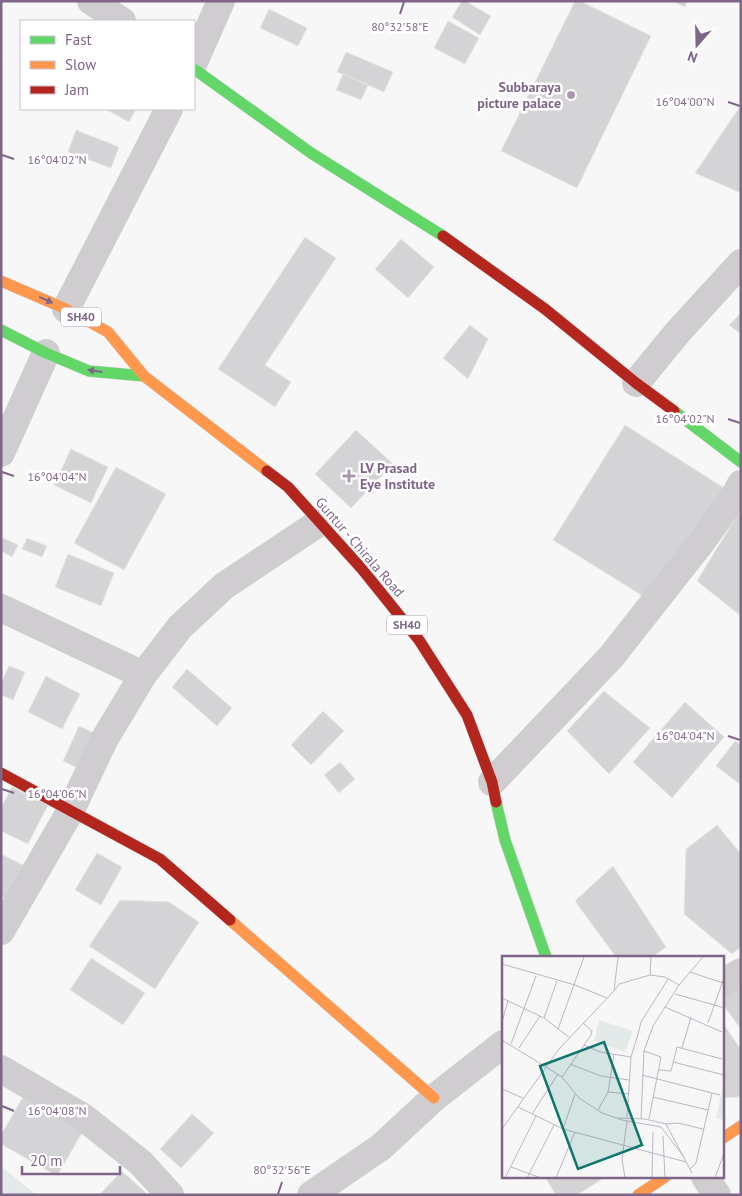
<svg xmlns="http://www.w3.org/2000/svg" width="742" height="1196" font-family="'PT Sans',sans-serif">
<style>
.green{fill:#e4e9e9}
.building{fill:#d4d3d5;stroke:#e6e6e6}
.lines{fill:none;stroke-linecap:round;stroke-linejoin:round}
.fast-casing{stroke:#d6d4d6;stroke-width:12}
.slow-casing{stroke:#d6d4d6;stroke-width:12}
.jam-casing{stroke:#d6d4d6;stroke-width:12}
.street{stroke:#cfcdd0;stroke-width:28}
.fast{stroke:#63d668;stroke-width:11}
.slow{stroke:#ff974d;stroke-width:11}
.jam{stroke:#b3261e;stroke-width:11}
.oneway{fill:#7f6688}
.ticks{fill:none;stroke:#7f6688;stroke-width:2}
.poi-dot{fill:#a999af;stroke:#fff;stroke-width:2}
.labels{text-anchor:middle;stroke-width:5;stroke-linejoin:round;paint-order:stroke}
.shield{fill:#fff;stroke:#a594ac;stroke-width:1}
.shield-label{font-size:12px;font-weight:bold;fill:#7f6688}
.poi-label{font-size:14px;font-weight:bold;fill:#7f6688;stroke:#fff;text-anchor:end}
.street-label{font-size:14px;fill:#7f6688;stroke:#fff}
.inset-road{fill:none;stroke:#c0b4c4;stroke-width:1}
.view{fill:#0f766e;fill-opacity:0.15;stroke:#0f766e;stroke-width:2.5}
.inset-edge{fill:none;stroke:#7f6688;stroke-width:2.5}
.ticks-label{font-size:12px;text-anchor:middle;fill:#7f6688;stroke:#fff;stroke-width:5;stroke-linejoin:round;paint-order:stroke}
</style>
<rect width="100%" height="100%" fill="#f7f7f7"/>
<path class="green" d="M1 1166 36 1195H1Z"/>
<g class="building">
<path d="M462 1H465L491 16 480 35 452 17Z"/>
<path d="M575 1H580L651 36 577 188 501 151Z"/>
<path d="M672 1H687L685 7Z"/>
<path d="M269 9 307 28 298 46 260 28Z"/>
<path d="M448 21 479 38 465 64 434 48Z"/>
<path d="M346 52 393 72 384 92 337 72Z"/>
<path d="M343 74 368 85 361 100 336 90Z"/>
<path d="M741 105V193L695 173Z"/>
<path d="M105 109H136L129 122Z"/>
<path d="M76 130 119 147 111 168 68 152Z"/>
<path d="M305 237 336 258 265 365 291 382 275 407 218 369Z"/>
<path d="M401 239 434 267 408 298 375 269Z"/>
<path d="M741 313V334L729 325Z"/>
<path d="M470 325 488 339 468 379 443 358Z"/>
<path d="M625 425 735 495 646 598 553 540Z"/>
<path d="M356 430 393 464 351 508 315 474Z"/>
<path d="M71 449 108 467 91 503 54 485Z"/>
<path d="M116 467 166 494 124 570 74 543Z"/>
<path d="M738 514 741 517V616L697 581Z"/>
<path d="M3 538 18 545 12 557 1 551V542Z"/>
<path d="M27 538 47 546 42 557 22 549Z"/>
<path d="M68 554 114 573 101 606 55 587Z"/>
<path d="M9 666 25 672 13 700 1 695V683Z"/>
<path d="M187 669 232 708 217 726 172 687Z"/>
<path d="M46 676 80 694 62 729 28 712Z"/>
<path d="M604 691 650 728 609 774 567 731Z"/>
<path d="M685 702 724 737 672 798 633 762Z"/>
<path d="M323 711 344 731 311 765 291 745Z"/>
<path d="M79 726 98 735 80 769 63 761Z"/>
<path d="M735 741 741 745V785L716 766Z"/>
<path d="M340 762 355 779 339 793 324 775Z"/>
<path d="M12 787 48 805 28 844 1 831V808Z"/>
<path d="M717 825 741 854V947L732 954 684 914 686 849Z"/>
<path d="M97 853 122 867 101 905 75 890Z"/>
<path d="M1 854 23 865 6 899 1 897Z"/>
<path d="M613 866 666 947 652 957H616L575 901Z"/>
<path d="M120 900 169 902 199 922 155 989 89 946Z"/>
<path d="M91 958 145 993 123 1025 70 990Z"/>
<path d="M741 980V1029L723 1005V993Z"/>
<path d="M723 1023 741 1050V1095L738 1097 723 1098Z"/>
<path d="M23 1097 83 1131 57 1176 1 1144V1135Z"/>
<path d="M192 1114 214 1133 181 1168 160 1149Z"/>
<path d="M122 1171 146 1193 144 1195H99Z"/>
<path d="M545 1177H605L577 1195H556Z"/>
</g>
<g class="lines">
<defs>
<g id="fast">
<path d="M194 69 311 153 443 236"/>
<path d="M1 330 46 353 89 371 144 376"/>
<path d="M674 411 741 462"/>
<path d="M496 802 505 840 546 957"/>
</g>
<g id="slow">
<path d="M1 281 66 309 108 332 144 376 267 471"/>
<path d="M230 920 434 1098"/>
<path d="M723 1138 741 1126"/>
<path d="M638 1195 665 1177"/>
</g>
<g id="jam">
<path d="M443 236 545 309 636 383 674 411"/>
<path d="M267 471 288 487 362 569 419 640 467 715 492 782 496 802"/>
<path d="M1 773 160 859 230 920"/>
</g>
</defs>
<use href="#fast" class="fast-casing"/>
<use href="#slow" class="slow-casing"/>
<use href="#jam" class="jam-casing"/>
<g class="street">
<path d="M91 1 122 21"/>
<path d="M194 62 221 1"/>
<path d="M66 309 169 109"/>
<path d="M636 383 677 333 741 263"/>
<path d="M1 453 46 353"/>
<path d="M1 608 143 675"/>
<path d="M492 782 611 657 703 540 735 495 741 484"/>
<path d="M1 931 71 810 104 740 143 675 180 627 224 586 320 522"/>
<path d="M723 983 741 972"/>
<path d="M1 1069 83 1117 141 1163 170 1195"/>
<path d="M705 1177 717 1195"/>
<path d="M311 1195 381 1147 434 1098 503 1044"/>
</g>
<use href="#fast" class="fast"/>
<use href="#slow" class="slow"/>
<use href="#jam" class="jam"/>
</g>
<defs><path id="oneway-solid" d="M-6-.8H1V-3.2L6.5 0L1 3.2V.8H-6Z" transform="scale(1.25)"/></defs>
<g class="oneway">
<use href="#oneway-solid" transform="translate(46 300) rotate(24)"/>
<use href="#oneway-solid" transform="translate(95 371) rotate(-172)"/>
</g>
<path class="ticks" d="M400 14 404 2M728 102 740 106M2 155 14 159M728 419 740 423M2 472 14 476M728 736 740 740M2 789 14 793M2 1106 14 1111M278 1194 282 1182"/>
<g class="poi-dot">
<circle cx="571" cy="95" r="5"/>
<path d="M346.5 468.5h5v5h5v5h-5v5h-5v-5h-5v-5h5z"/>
</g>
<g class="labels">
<g class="shield">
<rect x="61" y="307.5" width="40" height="19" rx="4"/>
<rect x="387" y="615.5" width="40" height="19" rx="4"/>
</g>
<g class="shield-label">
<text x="81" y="321">SH40</text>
<text x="407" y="629">SH40</text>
</g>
<g class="poi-label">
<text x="561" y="92">Subbaraya<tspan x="561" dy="16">picture palace</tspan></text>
<text x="360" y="473" text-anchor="start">LV Prasad<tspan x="360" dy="16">Eye Institute</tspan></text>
</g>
<g class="street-label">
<text transform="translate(360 547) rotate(49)" y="5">Guntur - Chirala Road</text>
</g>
</g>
<g transform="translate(502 956)">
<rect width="222" height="222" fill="#f7f7f7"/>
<path d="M97 64 131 75 123 96 92 85ZM222 126V164L214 162Z" fill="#e4e9e9"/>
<path class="inset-road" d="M0 8 73 29 105 42M188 16 221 27M148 19 149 1M113 34 117 28 148 19 163 21 177 29M173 38 223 52M0 42 42 62 68 82M163 51 220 76M42 62 55 25M0 66 6 44M206 67 223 19M56 73 82 1M0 84 44 111M9 88 34 20M82 89 98 96 129 101M17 92 38 60M180 92 189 61M142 95 159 101 147 163M171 106 222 119M68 108 99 120 127 124M44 111 60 121 77 142 100 157 120 164 159 171 182 201M157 114 169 115 175 91 220 103M140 119 218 139M60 121 89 79 90 75 81 67M0 133 21 142M106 136 127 138M151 141 206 154M16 151 61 173 184 206M96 154 106 136 112 98M30 158 56 118M125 161 129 101 136 78 139 66 166 23M116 162 143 163 164 168 190 217M139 162 142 95 151 70 177 29 201 1M164 168 176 167 201 173M0 173 57 93 112 35 116 1M61 173 73 138M161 180 163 222M9 211 39 222M188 213 194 207 210 137M3 222 34 160M25 222 52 169M54 222 73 176M123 222 120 203 125 165M150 222 151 176M213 222 222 197"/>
<path class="view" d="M102 86 140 189 76 213 38 110Z"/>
<rect width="222" height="222" class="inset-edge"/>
</g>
<g class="ticks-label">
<text x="400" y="31">80°32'58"E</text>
<text x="685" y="106">16°04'00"N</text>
<text x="57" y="164">16°04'02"N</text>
<text x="685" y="423">16°04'02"N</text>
<text x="57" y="481">16°04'04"N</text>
<text x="685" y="740">16°04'04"N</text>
<text x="57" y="798">16°04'06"N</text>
<text x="57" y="1115">16°04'08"N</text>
<text x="282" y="1174">80°32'56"E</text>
</g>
<rect width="742" height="1196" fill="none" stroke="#7f6688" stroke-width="5"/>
<rect x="20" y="20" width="175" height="90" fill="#ffffff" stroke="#ccc2cf"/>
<rect x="30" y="36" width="25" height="8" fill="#63d668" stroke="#ccc2cf"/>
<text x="65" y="45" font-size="15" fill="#7f6688">Fast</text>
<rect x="30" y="61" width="25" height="8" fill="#ff974d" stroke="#ccc2cf"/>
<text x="65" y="70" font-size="15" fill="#7f6688">Slow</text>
<rect x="30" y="86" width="25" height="8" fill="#b3261e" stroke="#ccc2cf"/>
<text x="65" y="95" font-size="15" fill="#7f6688">Jam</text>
<g transform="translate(697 45) rotate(200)" stroke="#ffffff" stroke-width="4" paint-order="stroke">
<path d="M0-4L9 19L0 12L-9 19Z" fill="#7f6688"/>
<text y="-8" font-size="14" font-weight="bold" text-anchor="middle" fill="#7f6688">N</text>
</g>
<path d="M22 1166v8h98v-8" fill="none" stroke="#7f6688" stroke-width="2.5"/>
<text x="30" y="1166" font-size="15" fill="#7f6688" stroke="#ffffff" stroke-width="4" paint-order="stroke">20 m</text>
</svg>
